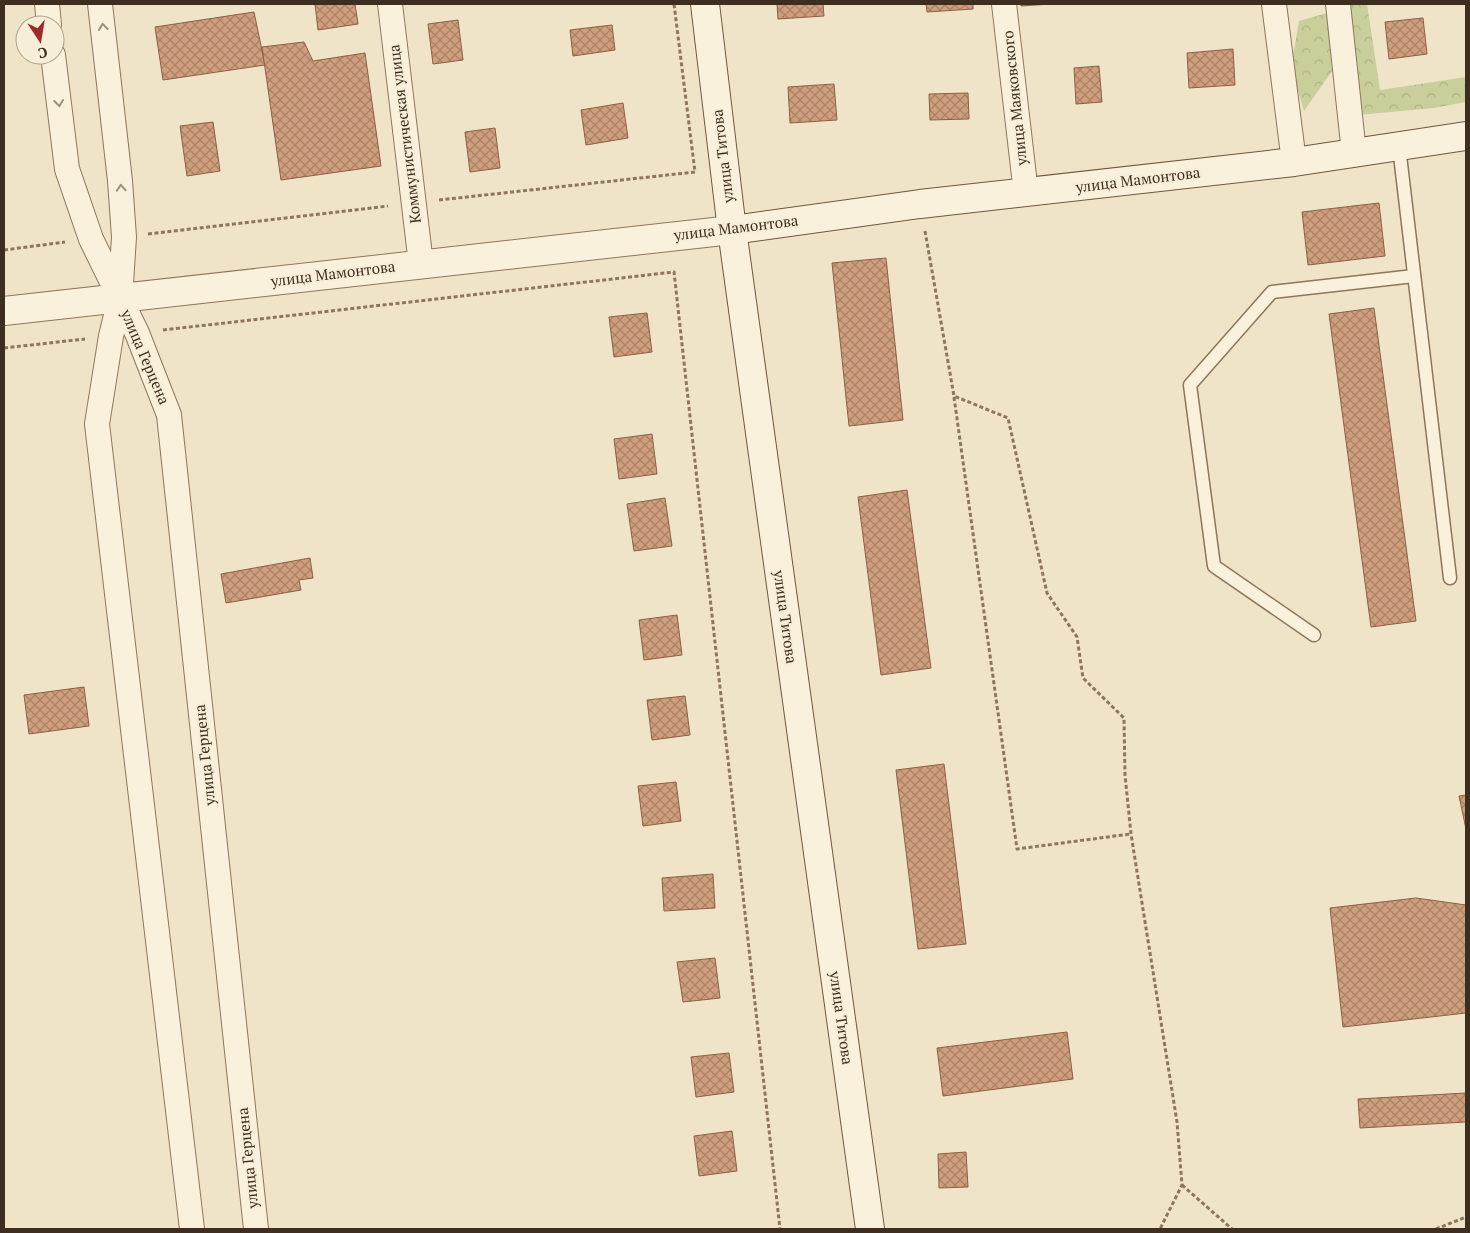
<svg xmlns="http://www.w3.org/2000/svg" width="1470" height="1233" font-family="'PT Serif',serif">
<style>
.forest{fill:url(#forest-crowns)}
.building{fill:url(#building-cross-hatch);stroke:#8d5f41}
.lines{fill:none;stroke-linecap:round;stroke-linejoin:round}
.service-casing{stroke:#8d765c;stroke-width:15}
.minor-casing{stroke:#8d765c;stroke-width:26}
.tertiary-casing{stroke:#8d765c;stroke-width:30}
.secondary-casing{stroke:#6f573f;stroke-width:30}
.path{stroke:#8d765c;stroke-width:3;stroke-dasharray:4 2.5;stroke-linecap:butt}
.service{stroke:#faf1dc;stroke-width:12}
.minor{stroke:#faf1dc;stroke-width:24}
.tertiary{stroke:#faf1dc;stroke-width:28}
.secondary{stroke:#faf1dc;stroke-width:28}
.oneway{stroke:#9c907e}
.labels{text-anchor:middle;stroke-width:4;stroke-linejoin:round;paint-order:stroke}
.street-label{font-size:15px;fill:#3d2e20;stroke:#f7eed8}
</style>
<defs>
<pattern id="forest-crowns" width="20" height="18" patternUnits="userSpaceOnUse" patternTransform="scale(1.25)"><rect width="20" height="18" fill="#c9cf9b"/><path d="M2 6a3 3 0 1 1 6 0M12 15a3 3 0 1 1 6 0" fill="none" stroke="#aeb285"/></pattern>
<pattern id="building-cross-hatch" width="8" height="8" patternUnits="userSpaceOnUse" patternTransform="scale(1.25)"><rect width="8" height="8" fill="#cf9f7d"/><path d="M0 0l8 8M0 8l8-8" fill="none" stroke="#a98266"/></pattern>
</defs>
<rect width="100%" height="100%" fill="#f0e4c8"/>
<g class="forest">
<path d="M1347 4H1367L1380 90 1466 77V102L1434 108 1358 115Z"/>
<path d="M1327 13 1332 71 1304 111 1297 87 1293 56 1299 21Z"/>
</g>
<g class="building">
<path d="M315 4H355L358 24 318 30Z"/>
<path d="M777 4H823L824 16 778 19Z"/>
<path d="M926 4H973V9L927 12Z"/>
<path d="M1021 4H1051L1021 6Z"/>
<path d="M254 12 265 65 163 80 155 27Z"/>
<path d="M1423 18 1427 54 1389 59 1385 22Z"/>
<path d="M458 20 463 60 433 64 428 24Z"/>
<path d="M612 25 615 50 573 56 570 30Z"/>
<path d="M304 42 313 61 365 53 381 166 281 180 262 47Z"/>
<path d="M1233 49 1235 85 1189 88 1187 53Z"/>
<path d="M1099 66 1102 102 1076 104 1074 68Z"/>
<path d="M834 84 837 120 790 123 788 87Z"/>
<path d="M968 93 969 119 930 120 929 94Z"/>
<path d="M623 103 628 138 586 145 581 110Z"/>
<path d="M213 122 220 171 187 176 180 126Z"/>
<path d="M495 128 500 168 470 172 465 132Z"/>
<path d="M1379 203 1385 256 1308 265 1302 212Z"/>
<path d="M886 258 903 420 849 426 832 263Z"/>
<path d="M1374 308 1416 621 1371 627 1329 314Z"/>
<path d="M647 313 652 352 614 357 609 317Z"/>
<path d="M652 434 657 474 619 479 614 439Z"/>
<path d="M907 490 931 668 881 675 858 497Z"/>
<path d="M665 498 672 546 634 551 627 504Z"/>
<path d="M310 558 313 578 299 580 301 590 226 603 221 574Z"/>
<path d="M677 615 682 655 644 660 639 620Z"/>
<path d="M84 687 89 726 29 734 24 695Z"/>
<path d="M685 696 690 735 652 740 647 700Z"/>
<path d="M944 764 966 944 918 949 896 770Z"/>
<path d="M676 782 681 821 643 826 638 786Z"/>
<path d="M1466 795V829L1459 796Z"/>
<path d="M713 874 715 908 664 911 662 878Z"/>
<path d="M1416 898 1466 905V1013L1343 1027 1330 908Z"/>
<path d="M715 958 720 998 683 1002 677 962Z"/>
<path d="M1067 1032 1073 1079 943 1096 937 1048Z"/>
<path d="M729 1053 734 1092 696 1097 691 1057Z"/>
<path d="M1466 1093V1122L1360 1128 1358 1099Z"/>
<path d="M732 1131 737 1171 699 1176 694 1136Z"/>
<path d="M966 1152 968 1187 939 1188 938 1154Z"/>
</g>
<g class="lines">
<defs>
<g id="service">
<path d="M1399 147 1450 578"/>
<path d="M1314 635 1214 566 1190 385 1272 292 1414 276"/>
</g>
<g id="minor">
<path d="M47 4 49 25"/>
<path d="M100 4 120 181 124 237 120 299 111 336 97 424 192 1229"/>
<path d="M390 4 421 264"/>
<path d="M1004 4 1026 193"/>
<path d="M1274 4 1294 162"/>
<path d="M1338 4 1354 153"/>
<path d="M53 55 67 169 91 239 137 333 169 415 256 1229"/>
</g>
<path id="tertiary" d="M4 311 732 230"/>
<g id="secondary">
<path d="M705 4 732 230 870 1229"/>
<path d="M732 230 920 204 1294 162 1466 136"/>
</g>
</defs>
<use href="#service" class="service-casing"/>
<use href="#minor" class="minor-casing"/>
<use href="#tertiary" class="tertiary-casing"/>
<use href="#secondary" class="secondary-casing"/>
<g class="path">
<path d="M439 200 695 172 674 4"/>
<path d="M925 231 954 396 1008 418 1047 593 1077 637 1083 678 1124 718 1125 775 1131 834 1177 1122 1182 1185 1160 1229"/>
<path d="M148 234 388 206"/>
<path d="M4 250 65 242"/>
<path d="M163 330 674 272 780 1229"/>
<path d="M4 348 85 339"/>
<path d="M954 397 1017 849 1130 834"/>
<path d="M1182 1185 1232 1229"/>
<path d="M1436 1229 1466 1217"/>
</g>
<use href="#service" class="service"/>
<use href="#minor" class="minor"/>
<use href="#tertiary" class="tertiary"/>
<use href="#secondary" class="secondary"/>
</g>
<defs><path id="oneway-chevron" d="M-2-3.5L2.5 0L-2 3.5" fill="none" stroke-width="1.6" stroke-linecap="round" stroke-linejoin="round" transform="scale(1.25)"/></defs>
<g class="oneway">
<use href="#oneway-chevron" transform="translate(103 27) rotate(-96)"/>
<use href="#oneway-chevron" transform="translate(59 103) rotate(83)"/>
<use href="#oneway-chevron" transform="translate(121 188) rotate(-94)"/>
</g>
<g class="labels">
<g class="street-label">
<text transform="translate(1015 98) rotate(-96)" y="5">улица Маяковского</text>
<text transform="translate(405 134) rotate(-97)" y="5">Коммунистическая улица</text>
<text transform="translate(723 156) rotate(-97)" y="5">улица Титова</text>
<text transform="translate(1138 180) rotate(-7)" y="5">улица Мамонтова</text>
<text transform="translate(736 228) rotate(-7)" y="5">улица Мамонтова</text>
<text transform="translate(333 274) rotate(-7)" y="5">улица Мамонтова</text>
<text transform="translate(145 357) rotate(67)" y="5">улица Герцена</text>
<text transform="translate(785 617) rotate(82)" y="5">улица Титова</text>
<text transform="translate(205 755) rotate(-96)" y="5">улица Герцена</text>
<text transform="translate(841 1018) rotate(82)" y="5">улица Титова</text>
<text transform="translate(248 1158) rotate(-96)" y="5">улица Герцена</text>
</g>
</g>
<rect width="1470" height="1233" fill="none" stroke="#3d2e20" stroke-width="10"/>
<g transform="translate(40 40) rotate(168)"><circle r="24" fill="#f7eed8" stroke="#ada18e"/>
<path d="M0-4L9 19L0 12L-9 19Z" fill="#9e2a2b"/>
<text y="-8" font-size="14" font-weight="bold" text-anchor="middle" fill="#3d2e20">С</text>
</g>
</svg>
